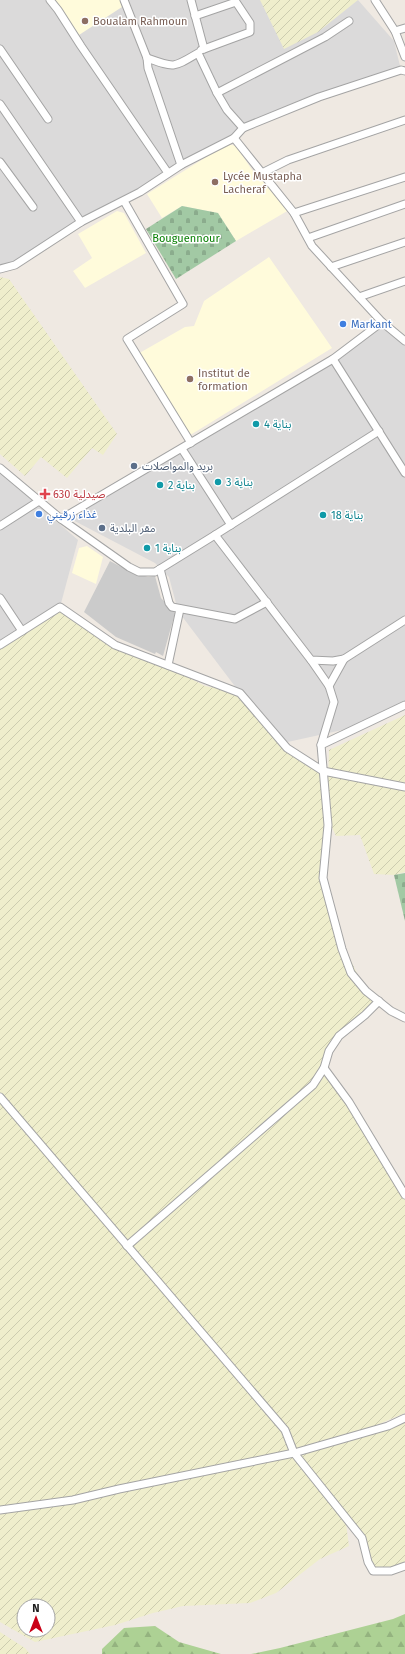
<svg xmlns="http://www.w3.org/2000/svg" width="405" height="1654" font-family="'Fira Sans','Noto Sans Arabic',sans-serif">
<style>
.residential{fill:#dbdada}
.education{fill:#fffbdb}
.religious{fill:#cbcbcb}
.farmland{fill:url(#farmland-furrows);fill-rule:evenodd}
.forest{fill:url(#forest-firs)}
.cemetery{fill:url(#cemetery-stones)}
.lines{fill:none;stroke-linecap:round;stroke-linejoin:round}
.minor-casing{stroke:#a4a4a4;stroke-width:9}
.minor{stroke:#fff;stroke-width:7}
.education-dot{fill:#8d6e63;stroke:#fff;stroke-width:1.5}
.shop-dot{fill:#3f7fe0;stroke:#fff;stroke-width:1.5}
.culture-dot{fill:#0f9aa8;stroke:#fff;stroke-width:1.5}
.service-dot{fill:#5c6f8a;stroke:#fff;stroke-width:1.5}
.health-dot{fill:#e0444e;stroke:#fff;stroke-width:1.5}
.labels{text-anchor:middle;stroke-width:3;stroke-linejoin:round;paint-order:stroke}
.education-label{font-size:11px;fill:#785e54;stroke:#fff;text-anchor:start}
.park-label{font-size:11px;fill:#098105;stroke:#fff}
.shop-label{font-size:11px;fill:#366cbe;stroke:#fff;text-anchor:start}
.culture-label{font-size:11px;fill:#0d838f;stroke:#fff;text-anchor:start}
.service-label{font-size:11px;fill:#4e5e75;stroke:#fff;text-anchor:start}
.health-label{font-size:11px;fill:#be3a42;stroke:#fff;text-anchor:start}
</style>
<defs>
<pattern id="farmland-furrows" width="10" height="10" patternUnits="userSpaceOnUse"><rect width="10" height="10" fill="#efeecc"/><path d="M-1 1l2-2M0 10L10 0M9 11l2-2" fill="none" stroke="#ccccaf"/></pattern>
<pattern id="forest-firs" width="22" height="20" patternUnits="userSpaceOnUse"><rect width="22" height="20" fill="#add194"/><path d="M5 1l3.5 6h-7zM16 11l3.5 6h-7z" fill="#94b37f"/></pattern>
<pattern id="cemetery-stones" width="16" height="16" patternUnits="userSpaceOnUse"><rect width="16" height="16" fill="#a2c9a4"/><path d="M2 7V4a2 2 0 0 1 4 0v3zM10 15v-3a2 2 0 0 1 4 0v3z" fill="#8bac8d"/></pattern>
</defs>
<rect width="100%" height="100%" fill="#efe9e2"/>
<g class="residential">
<path d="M0 0H358L394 41 401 70 243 128 234 138 15 265 0 269Z"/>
<path d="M382 322 405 341V705L365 725 283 743 240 693 178 611 169 577 155 563 67 517 333 359Z"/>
<path d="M0 472 78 540 60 607 0 645Z"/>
</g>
<g class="education">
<path d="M55 0H120L122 7 79 35Z"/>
<path d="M227 144 236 146 252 170 286 205 289 210 236 241 218 213 182 206 162 218 147 194Z"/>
<path d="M117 211 124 213 146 253 85 288 73 271 92 258 78 234Z"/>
<path d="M269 257 332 348 187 437 136 355 185 327 194 326 204 301Z"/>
<path d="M87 546 103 557 96 584 72 573 79 548Z"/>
</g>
<path class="religious" d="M110 561 129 571 148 577 155 576 161 598 175 613 163 656 156 652 155 654 116 637 84 612Z"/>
<g class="farmland">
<path d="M260 0H358L318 32 284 49Z"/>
<path d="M0 277 9 279 117 434 103 455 92 448 67 478 41 457 25 476 0 454Z"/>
<path d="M60 607 115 645 158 662 205 686 240 693 287 748 323 771 326 804 323 878 339 937 366 991 379 1001 339 1037 325 1068 405 1195V1413L358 1433 405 1418V1566L373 1571 362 1538 345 1516 349 1546 320 1559 276 1593 250 1603 183 1606 153 1613 115 1625 35 1642 0 1622V645ZM24 1606H48V1630H24Z"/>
<path d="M405 715V872L394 875 374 874 360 835 336 836 327 817 329 750Z"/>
<path d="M0 1632 25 1648 30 1654H0Z"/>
</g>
<g class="forest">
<path d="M405 1614V1654H251L280 1648 393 1619Z"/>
<path d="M155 1626 179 1642 221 1654H102V1649L124 1628Z"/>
</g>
<g class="cemetery">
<path d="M182 206 218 213 236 241 176 279 146 229Z"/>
<path d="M405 873V921L394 875Z"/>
</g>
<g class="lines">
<defs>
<g id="minor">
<path d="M50 0 58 10 81 46 168 173"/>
<path d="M124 0 147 58 148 68 181 165"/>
<path d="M191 0 204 49 201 50"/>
<path d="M375 0 395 31 405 57"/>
<path d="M195 16 236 2 250 23V32L204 49"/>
<path d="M395 31 405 28"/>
<path d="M0 49 48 119"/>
<path d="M217 93 325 37 349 21"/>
<path d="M0 104 81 222"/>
<path d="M243 128 319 97 401 70 405 71"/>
<path d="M234 138 294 213 312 246 382 322 405 341"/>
<path d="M0 162 33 207"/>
<path d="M262 173 288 160 405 120"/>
<path d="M124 201 183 304 127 339 191 443"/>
<path d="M294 213 405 177"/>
<path d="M308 238 405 204"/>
<path d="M331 267 405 242"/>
<path d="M0 269 15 265 81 222 140 192 181 165 234 138 243 128 227 110 217 93 198 53C173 68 175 68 147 58"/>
<path d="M359 297 405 281"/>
<path d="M333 359 405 473"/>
<path d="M182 449 231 525"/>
<path d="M0 468 61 519 129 567 139 572H155L215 535 311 660 333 661 344 659 405 620"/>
<path d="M61 519 333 359 382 322"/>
<path d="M0 526 39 501"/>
<path d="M215 535 379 431"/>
<path d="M160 569 169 603 172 607 235 619 267 602"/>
<path d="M0 598 22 631"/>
<path d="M0 645 60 607 115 645 240 693 287 748 323 771 405 787"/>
<path d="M311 660 329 686 334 702 321 745 328 825 323 878 327 893 342 949 351 973 366 991 391 1011 405 1018"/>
<path d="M168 665 180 609"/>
<path d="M329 686 344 659"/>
<path d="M321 745 405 705"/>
<path d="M324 1068 349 1102 405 1195"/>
<path d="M0 1097 285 1430 294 1453 362 1538 368 1562 373 1571H391L405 1566"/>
<path d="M127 1246 313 1085 324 1068 329 1051 339 1036 365 1015 379 1001"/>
<path d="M0 1510 73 1500 119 1489 294 1453 388 1426 405 1418"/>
</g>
</defs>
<use href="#minor" class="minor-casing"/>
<use href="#minor" class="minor"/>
</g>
<g class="education-dot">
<circle cx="85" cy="21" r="4"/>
<circle cx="215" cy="182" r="4"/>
<circle cx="190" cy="379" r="4"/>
</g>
<g class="shop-dot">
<circle cx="343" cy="324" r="4"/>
<circle cx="39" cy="514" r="4"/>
</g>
<g class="culture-dot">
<circle cx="256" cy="424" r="4"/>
<circle cx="218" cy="482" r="4"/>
<circle cx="160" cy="485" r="4"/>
<circle cx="323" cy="515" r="4"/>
<circle cx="147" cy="548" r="4"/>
</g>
<g class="service-dot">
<circle cx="134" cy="466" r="4"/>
<circle cx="102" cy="528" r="4"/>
</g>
<path class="health-dot" d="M43 488h4v4h4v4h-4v4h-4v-4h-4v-4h4z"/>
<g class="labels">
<g class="education-label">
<text x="93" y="25">Boualam Rahmoun</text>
<text x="223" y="180">Lycée Mustapha<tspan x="223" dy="13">Lacheraf</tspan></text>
<text x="198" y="377">Institut de<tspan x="198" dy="13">formation</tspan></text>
</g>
<g class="park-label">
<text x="186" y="242">Bouguennour</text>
</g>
<g class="shop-label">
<text x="351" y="328">Markant</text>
<text x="47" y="518">غذاء زرقيني</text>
</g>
<g class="culture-label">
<text x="264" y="428">بناية 4</text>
<text x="226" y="486">بناية 3</text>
<text x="168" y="489">بناية 2</text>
<text x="331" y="519">بناية 18</text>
<text x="155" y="552">بناية 1</text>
</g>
<g class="service-label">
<text x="142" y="470">بريد والمواصلات</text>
<text x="110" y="532">مقر البلدية</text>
</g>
<g class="health-label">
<text x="53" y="498">صيدلية 630</text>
</g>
</g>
<g transform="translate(36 1618)"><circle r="19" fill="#ffffff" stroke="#a5a5a5"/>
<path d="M0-3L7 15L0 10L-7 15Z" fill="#ca0016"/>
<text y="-6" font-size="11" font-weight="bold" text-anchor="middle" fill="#1d1d1d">N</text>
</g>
</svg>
